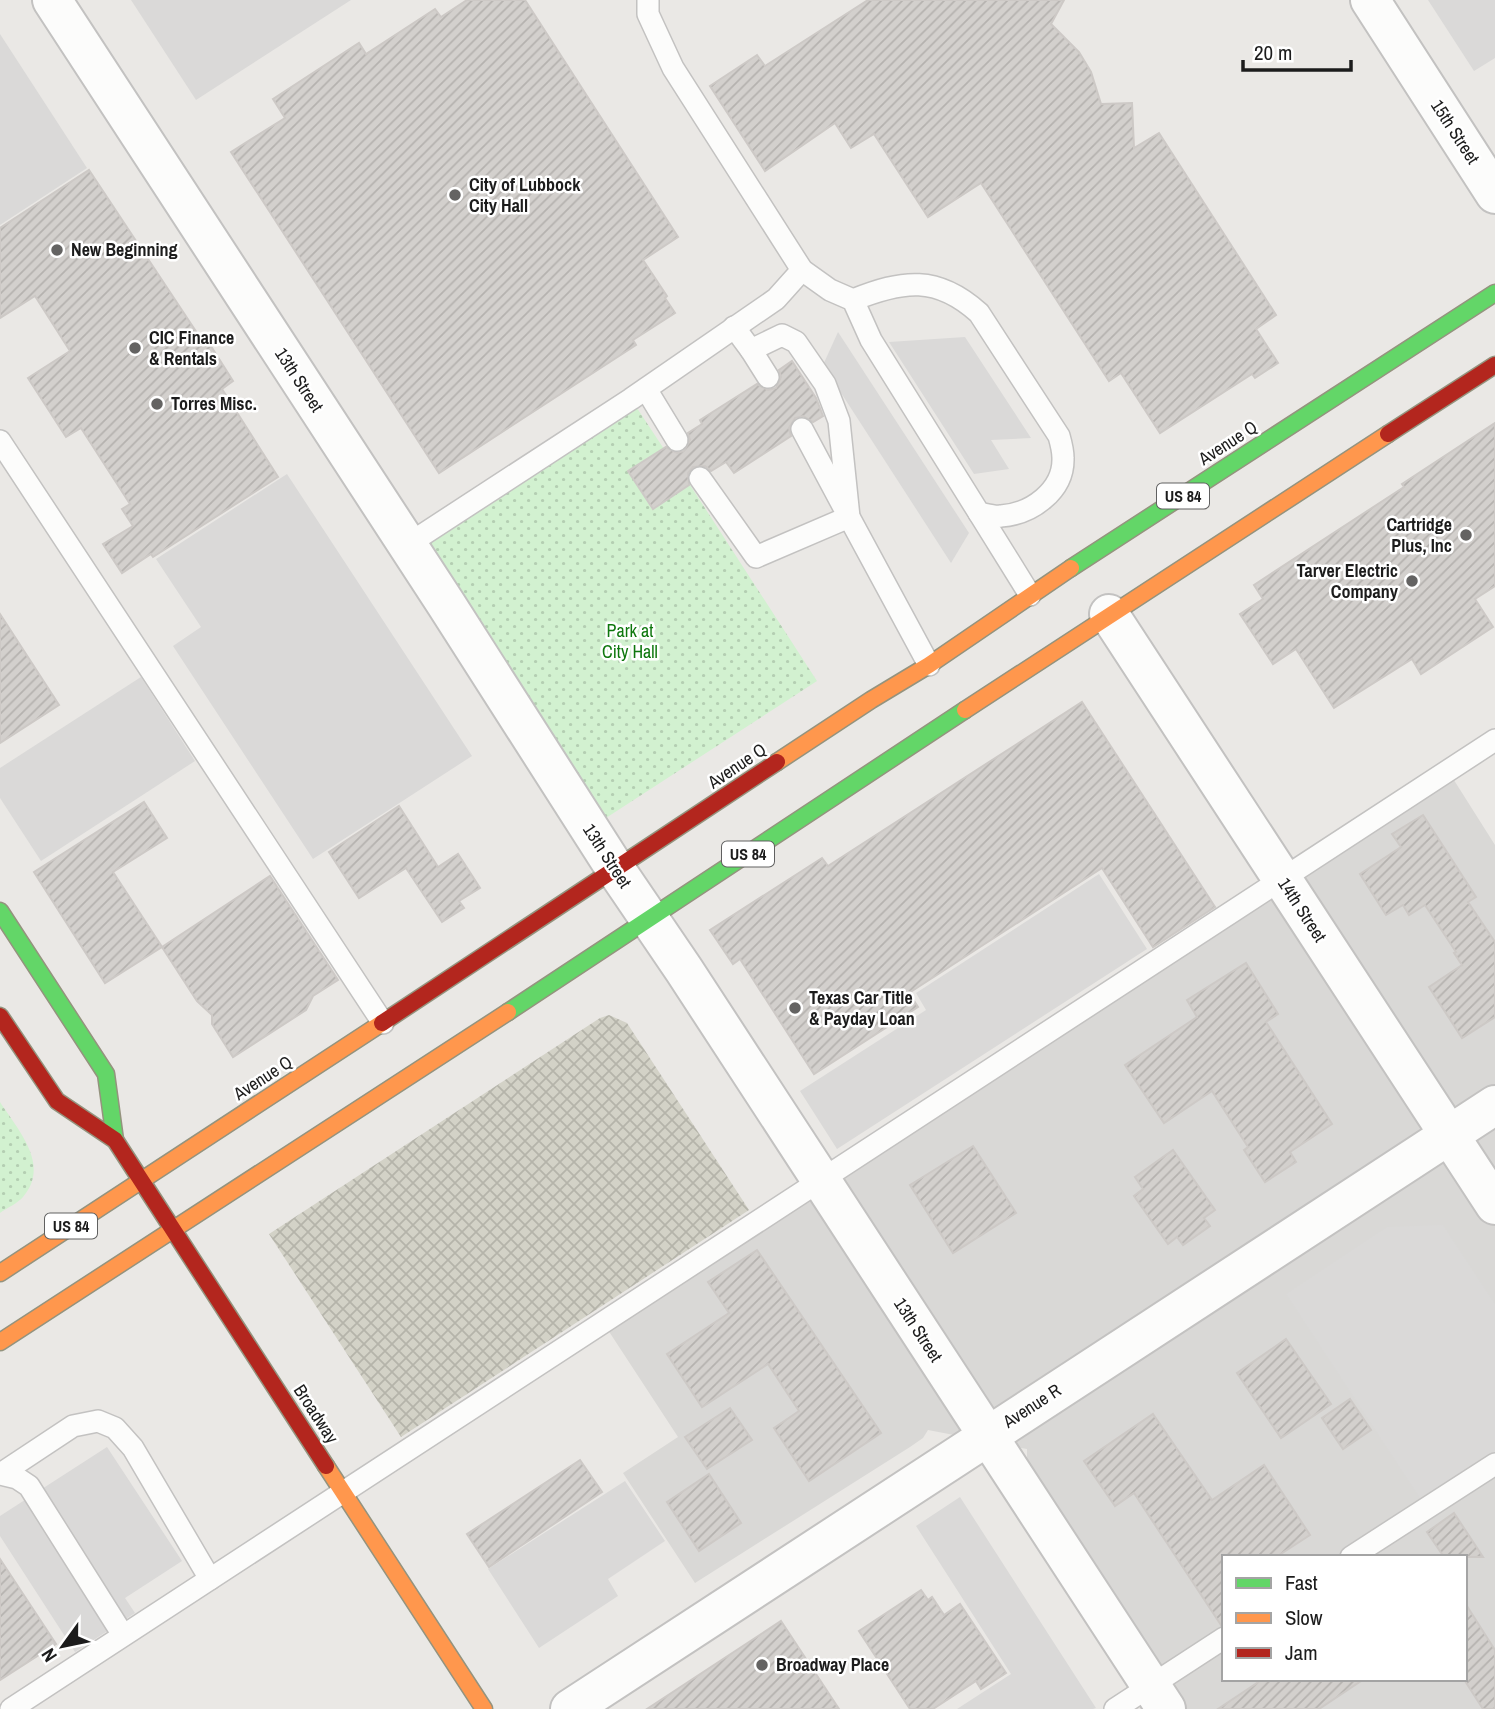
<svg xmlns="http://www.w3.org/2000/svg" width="1495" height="1709" font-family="'Archivo Narrow',sans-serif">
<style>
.residential{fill:#d9d8d6;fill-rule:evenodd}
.construction{fill:url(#construction-cross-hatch)}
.park{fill:url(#park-dots)}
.parking{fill:#dad9d8}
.building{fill:url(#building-hatch);stroke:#cdc9c6;stroke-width:2}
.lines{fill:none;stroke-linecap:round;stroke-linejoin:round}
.lane-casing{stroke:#c3c2c1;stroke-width:24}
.street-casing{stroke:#c3c2c1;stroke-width:42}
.fast-casing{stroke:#94937e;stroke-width:19}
.slow-casing{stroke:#94937e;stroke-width:19}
.jam-casing{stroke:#94937e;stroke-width:19}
.lane{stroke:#fcfcfb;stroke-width:21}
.street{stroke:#fcfcfb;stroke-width:38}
.fast{stroke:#63d668;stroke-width:16}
.slow{stroke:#ff974d;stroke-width:16}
.jam{stroke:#b3261e;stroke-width:16}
.poi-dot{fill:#646362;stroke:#fff;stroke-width:2.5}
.labels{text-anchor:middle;stroke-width:5;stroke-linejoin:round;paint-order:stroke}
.shield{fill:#fff;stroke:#606060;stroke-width:2}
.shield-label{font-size:16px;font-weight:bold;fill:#1c1c1c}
.street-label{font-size:18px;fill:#1c1c1c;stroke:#fff}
.poi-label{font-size:18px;font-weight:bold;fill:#1c1c1c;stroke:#fff;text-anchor:start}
.park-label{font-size:18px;fill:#0e770d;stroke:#fff}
</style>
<defs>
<pattern id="construction-cross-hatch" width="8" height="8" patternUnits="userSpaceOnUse" patternTransform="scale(1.75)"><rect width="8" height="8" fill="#d3d2c7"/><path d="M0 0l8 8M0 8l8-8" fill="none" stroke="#b5b4aa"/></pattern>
<pattern id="park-dots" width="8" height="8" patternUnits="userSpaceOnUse" patternTransform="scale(1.75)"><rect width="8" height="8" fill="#d2f1d0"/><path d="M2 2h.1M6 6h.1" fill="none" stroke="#b4ceb2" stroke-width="1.8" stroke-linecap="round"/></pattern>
<pattern id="building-hatch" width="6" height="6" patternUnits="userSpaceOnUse" patternTransform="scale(1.75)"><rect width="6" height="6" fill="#d3d0cd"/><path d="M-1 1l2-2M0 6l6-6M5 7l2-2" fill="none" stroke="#b5b2af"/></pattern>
</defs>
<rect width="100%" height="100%" fill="#eae8e5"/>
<path class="residential" d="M1452 777 1495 845V1709H1145L1027 1463V1449L928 1430 923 1438 910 1447 695 1583 623 1473 678 1437 608 1330ZM1224 1557H1465V1679H1224Z"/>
<path class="construction" d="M609 1015 627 1023 749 1210 401 1437 269 1234 600 1018Z"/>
<g class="park">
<path d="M631 399 664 449 628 471 652 509 690 485 817 681 589 829 407 545Z"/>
<path d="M0 1102C18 1130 51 1165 23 1197 18 1203 7 1208 0 1213Z"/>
</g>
<g class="parking">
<path d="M131 0H351L196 100Z"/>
<path d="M1428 0H1495V58L1474 71Z"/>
<path d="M0 34 87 168 0 225Z"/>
<path d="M838 332 969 533 951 563 823 365Z"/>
<path d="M965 337 1031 438 991 440 1009 469 974 474 889 342Z"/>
<path d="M287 474 472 756 313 859 173 646 201 627 156 559Z"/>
<path d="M141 677 195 761 41 861 0 798V768Z"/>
<path d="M1099 874 1147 949 837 1149 800 1091 926 1010 916 993Z"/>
<path d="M1443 1225 1495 1304V1455L1423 1503 1286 1294 1387 1227Z"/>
<path d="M107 1447 182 1561 125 1598 135 1613 75 1652 0 1536V1516Z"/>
<path d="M625 1481 665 1541 608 1579 618 1596 539 1648 488 1569Z"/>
<path d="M960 1497 1096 1708 1093 1709H957L1011 1674 916 1526Z"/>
</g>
<g class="building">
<path d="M467 0H525L678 237 643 260 667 296 665 298 675 313 633 340 636 345 439 473 231 152 285 118 273 99 359 43 366 54 435 9 441 17Z"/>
<path d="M868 0H1064L1051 24 1079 52 1091 72 1101 104 1132 103 1134 148 1159 133 1276 315 1256 329 1278 363 1255 378 1252 374 1160 433 1121 373 1109 381 981 183 928 217 874 134 851 148 835 123 765 171 710 86 757 55 765 66Z"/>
<path d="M89 170 205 345 209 343 233 381 222 389 278 477 153 557 151 554 122 573 103 544 133 526 122 509 130 504 81 428 66 437 28 378 70 351 35 296 0 318V228Z"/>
<path d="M792 361 816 398 823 416 813 422 803 416 795 418 789 428 791 436 734 473 726 462 711 471 705 466 693 467 688 473 689 485 653 509 628 471 666 447 677 453 684 451 690 440 688 433 702 424 700 420 757 384 768 390 776 388 781 377 779 370Z"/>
<path d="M1495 423V586L1475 599 1493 627 1421 674 1412 659 1334 708 1296 649 1273 664 1240 614 1263 599 1254 585 1404 487 1402 484Z"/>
<path d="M0 614 59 705 0 743Z"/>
<path d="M1082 702 1215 907 1153 947 1102 868 909 993 918 1007 814 1074 740 959 733 964 710 930 822 858 828 866Z"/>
<path d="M144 802 167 838 113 872 162 947 105 983 34 872Z"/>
<path d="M399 806 438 867 458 854 480 888 459 901 464 908 442 922 406 868 359 898 329 852Z"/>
<path d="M1423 815 1476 897 1468 902 1495 942V1017L1462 1038 1429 987 1462 965 1454 953 1456 952 1425 905 1409 915 1403 905 1386 915 1360 874 1401 847 1392 834Z"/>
<path d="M270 876 338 980 313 996 306 1010 233 1057 212 1024V1015L197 1001 162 947Z"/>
<path d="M1246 963 1278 1014 1266 1022 1332 1124 1290 1152 1296 1162 1265 1182 1244 1150 1248 1147 1212 1091 1164 1123 1125 1065 1197 1017 1187 1000Z"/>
<path d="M973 1146 1016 1213 953 1253 910 1185Z"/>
<path d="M1173 1150 1215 1210 1204 1218 1210 1226 1183 1245 1177 1237 1168 1244 1134 1196 1143 1189 1135 1177Z"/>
<path d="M757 1250 881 1433 809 1481 774 1428 799 1411 768 1364 702 1407 667 1354 729 1313 708 1282Z"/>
<path d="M1286 1339 1331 1404 1281 1438 1237 1373Z"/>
<path d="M1350 1399 1371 1430 1343 1449 1322 1418Z"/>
<path d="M730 1408 752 1440 707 1469 685 1437Z"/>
<path d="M1153 1414 1212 1500 1264 1465 1310 1535 1276 1557H1224V1625H1221L1134 1493 1115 1506 1084 1461Z"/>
<path d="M580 1460 602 1492 489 1567 467 1534Z"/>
<path d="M709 1474 741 1523 699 1551 667 1502Z"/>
<path d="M1454 1513 1483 1557H1444L1427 1532Z"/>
<path d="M0 1559 56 1644 0 1680Z"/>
<path d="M921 1590 928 1600 932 1597 944 1615 960 1604 1006 1673 981 1689 976 1681 933 1709H910L859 1631Z"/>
<path d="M1465 1603 1495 1650V1709H1483L1465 1681Z"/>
<path d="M781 1621 839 1709H647Z"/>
<path d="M1263 1679H1364L1319 1709H1218Z"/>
</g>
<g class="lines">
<defs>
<g id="lane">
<path d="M648 0V14L673 68 802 270 830 290 853 300C903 280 937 275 979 313L1059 436C1061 443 1063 451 1063 458 1064 491 1031 514 1001 516 994 517 985 514 979 513L871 340 853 300"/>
<path d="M734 327 751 350 782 335 796 342 825 384 839 421 849 517 929 665"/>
<path d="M751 350 768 377"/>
<path d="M646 389 677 440"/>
<path d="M0 441 383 1023"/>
<path d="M700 478 756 557 849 517 802 429"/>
<path d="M979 513 1030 595"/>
<path d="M407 545 631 399 776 299 802 270"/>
<path d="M2 1473 73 1426 98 1421 115 1428 133 1448 210 1579"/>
<path d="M0 1474 17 1478 29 1486 123 1635"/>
<path d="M1351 1557 1495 1464"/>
<path d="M11 1709 1495 740"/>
<path d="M1115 1709 1224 1638"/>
</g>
<g id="street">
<path d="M52 0 446 604 616 870 684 970 1166 1709"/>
<path d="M1370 0 1495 194"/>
<path d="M1109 614 1495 1205"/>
<path d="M570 1709 1495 1105"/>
</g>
<g id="fast">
<path d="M1071 568 1495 293"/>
<path d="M0 911 106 1074 115 1140"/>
<path d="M508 1012 965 710"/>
</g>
<g id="slow">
<path d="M965 710 1388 434"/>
<path d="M777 762 871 700 929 665 1071 568"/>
<path d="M0 1273 382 1023"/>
<path d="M0 1342 508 1012"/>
<path d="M326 1466 484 1709"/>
</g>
<g id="jam">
<path d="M1388 434 1495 365"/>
<path d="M0 1016 57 1101 115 1140 326 1466"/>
<path d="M382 1023 777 762"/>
</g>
</defs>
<use href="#lane" class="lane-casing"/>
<use href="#street" class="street-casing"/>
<use href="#fast" class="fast-casing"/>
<use href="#slow" class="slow-casing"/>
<use href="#jam" class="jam-casing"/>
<use href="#lane" class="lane"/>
<use href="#street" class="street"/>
<use href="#fast" class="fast"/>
<use href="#slow" class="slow"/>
<use href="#jam" class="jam"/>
</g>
<g class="poi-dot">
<circle cx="455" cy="195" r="7"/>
<circle cx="57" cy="250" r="7"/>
<circle cx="135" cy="348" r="7"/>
<circle cx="157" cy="404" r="7"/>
<circle cx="1466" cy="535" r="7"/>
<circle cx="1412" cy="581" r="7"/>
<circle cx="795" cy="1008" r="7"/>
<circle cx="762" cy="1665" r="7"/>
</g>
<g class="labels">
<g class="shield">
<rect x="1157" y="483.5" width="52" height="25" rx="5"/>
<rect x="722" y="841.5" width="52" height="25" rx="5"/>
<rect x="45" y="1213.5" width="52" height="25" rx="5"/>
</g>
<g class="shield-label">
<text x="1183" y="502">US 84</text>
<text x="748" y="860">US 84</text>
<text x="71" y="1232">US 84</text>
</g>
<g class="street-label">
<text transform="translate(1455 132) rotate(57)" y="6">15th Street</text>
<text transform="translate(299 380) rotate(57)" y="6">13th Street</text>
<text transform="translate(1228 443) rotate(-33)" y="6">Avenue Q</text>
<text transform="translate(737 766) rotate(-34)" y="6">Avenue Q</text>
<text transform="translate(607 856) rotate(57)" y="6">13th Street</text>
<text transform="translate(1302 910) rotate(57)" y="6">14th Street</text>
<text transform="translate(263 1078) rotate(-33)" y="6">Avenue Q</text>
<text transform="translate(918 1330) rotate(57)" y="6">13th Street</text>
<text transform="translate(1032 1406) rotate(-33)" y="6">Avenue R</text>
<text transform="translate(316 1414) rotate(57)" y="6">Broadway</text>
</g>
<g class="poi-label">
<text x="469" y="191">City of Lubbock<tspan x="469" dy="21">City Hall</tspan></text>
<text x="71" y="256">New Beginning</text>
<text x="149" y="344">CIC Finance<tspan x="149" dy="21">&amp; Rentals</tspan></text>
<text x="171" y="410">Torres Misc.</text>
<text x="1452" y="531" text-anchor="end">Cartridge<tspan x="1452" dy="21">Plus, Inc</tspan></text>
<text x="1398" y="577" text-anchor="end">Tarver Electric<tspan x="1398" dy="21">Company</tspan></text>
<text x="809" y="1004">Texas Car Title<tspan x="809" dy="21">&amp; Payday Loan</tspan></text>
<text x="776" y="1671">Broadway Place</text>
</g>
<g class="park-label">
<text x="630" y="637">Park at<tspan x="630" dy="21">City Hall</tspan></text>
</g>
</g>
<rect x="1222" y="1555" width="245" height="126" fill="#ffffff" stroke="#a4a4a4" stroke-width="2"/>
<rect x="1236" y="1578" width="35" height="10" fill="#63d668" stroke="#a4a4a4" stroke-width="2"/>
<text x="1285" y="1590" font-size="21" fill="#1c1c1c">Fast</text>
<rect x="1236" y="1613" width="35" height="10" fill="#ff974d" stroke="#a4a4a4" stroke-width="2"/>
<text x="1285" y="1625" font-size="21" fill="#1c1c1c">Slow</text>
<rect x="1236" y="1648" width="35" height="10" fill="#b3261e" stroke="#a4a4a4" stroke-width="2"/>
<text x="1285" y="1660" font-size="21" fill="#1c1c1c">Jam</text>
<g transform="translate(63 1646) rotate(237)" stroke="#ffffff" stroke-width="5" paint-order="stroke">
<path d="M0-5L12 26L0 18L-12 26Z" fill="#1c1c1c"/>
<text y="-10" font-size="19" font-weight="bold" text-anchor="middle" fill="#1c1c1c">N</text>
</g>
<path d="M1243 60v10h108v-10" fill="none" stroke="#1c1c1c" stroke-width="3.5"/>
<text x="1254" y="60" font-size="21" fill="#1c1c1c" stroke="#ffffff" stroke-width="5" paint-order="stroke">20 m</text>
</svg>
